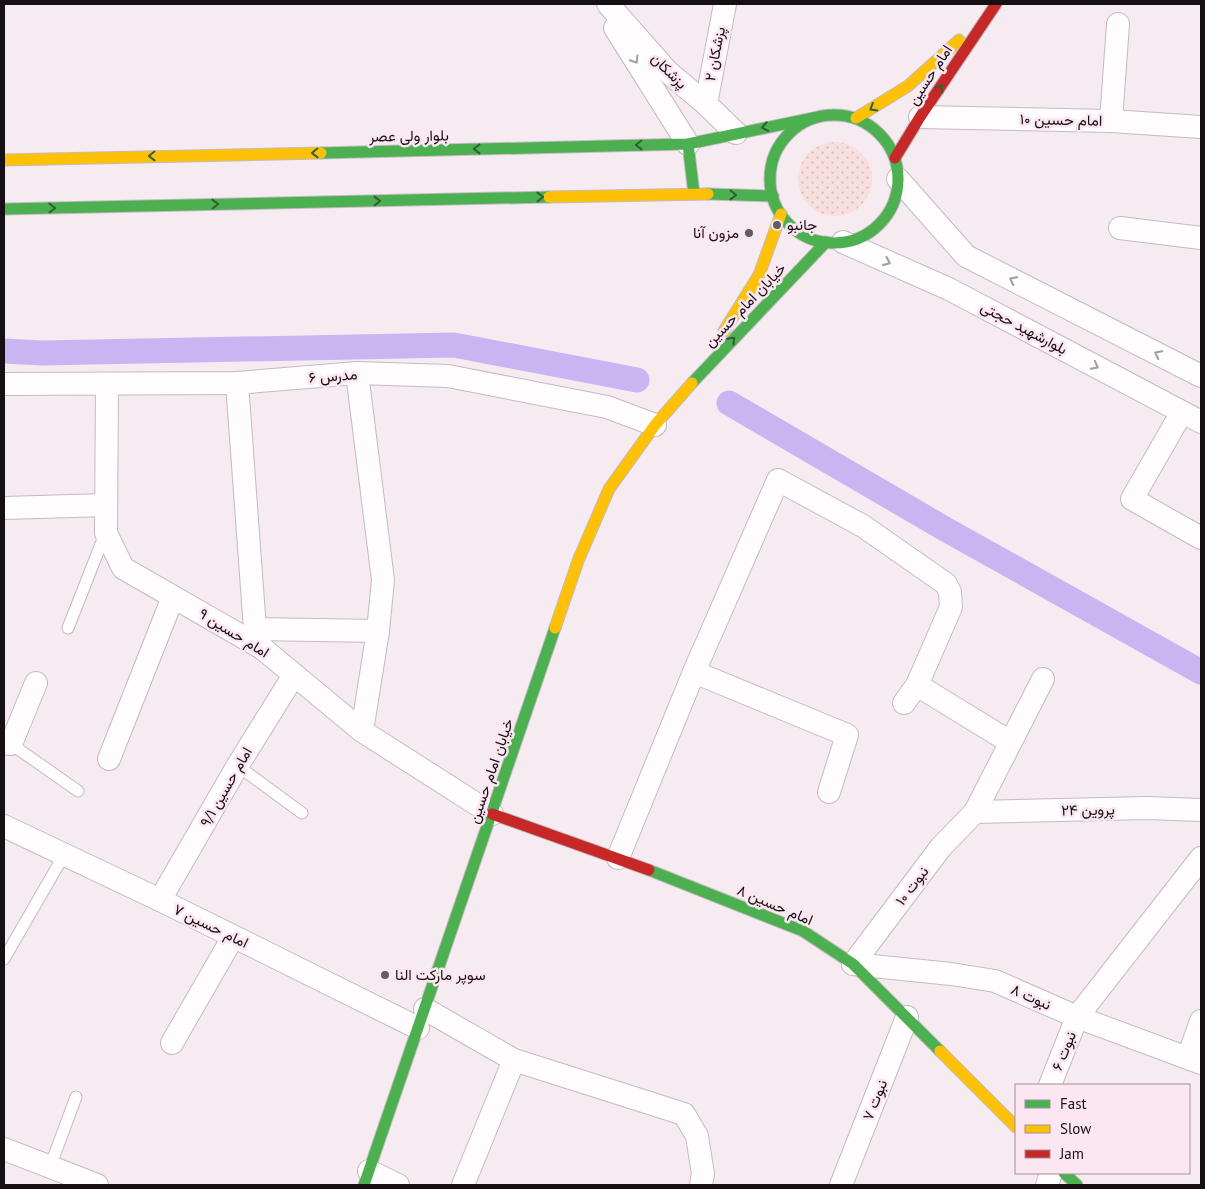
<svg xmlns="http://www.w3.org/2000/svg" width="1205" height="1189" font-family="'PT Sans',Vazirmatn,sans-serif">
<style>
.grass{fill:url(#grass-dots)}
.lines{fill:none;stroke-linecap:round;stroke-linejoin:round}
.canal{stroke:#c8b6f3;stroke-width:25}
.lane-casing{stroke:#c3bbc0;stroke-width:13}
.street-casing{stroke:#c3bbc0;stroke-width:24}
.fast-casing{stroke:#c3bbc0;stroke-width:13}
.slow-casing{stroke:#c3bbc0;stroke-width:13}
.jam-casing{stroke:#c3bbc0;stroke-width:13}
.lane{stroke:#fefcfd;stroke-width:11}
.street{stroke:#fefcfd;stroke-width:22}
.fast{stroke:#4caf50;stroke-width:11}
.slow{stroke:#ffc107;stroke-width:11}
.jam{stroke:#c62828;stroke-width:11}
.oneway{stroke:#a19d9f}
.oneway2{stroke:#315f32}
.poi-dot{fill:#645c61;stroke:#fbe6f1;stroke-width:2}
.labels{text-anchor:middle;stroke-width:5;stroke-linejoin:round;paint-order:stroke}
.street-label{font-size:15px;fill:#160f13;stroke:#fbe6f1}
.poi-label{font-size:15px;fill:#160f13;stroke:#fbe6f1;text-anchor:start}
</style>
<defs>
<pattern id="grass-dots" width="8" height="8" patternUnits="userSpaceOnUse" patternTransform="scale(1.25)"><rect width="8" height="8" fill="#f8dedc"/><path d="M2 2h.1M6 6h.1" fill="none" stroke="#d4bdbc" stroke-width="1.8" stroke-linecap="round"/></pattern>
</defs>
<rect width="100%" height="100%" fill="#f6ebf1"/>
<circle class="grass" cx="835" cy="179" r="37"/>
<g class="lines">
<g class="canal">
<path d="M4 351 42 353 454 345 637 380"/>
<path d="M729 403 945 529 1201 672"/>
</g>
<defs>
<g id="lane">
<path d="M68 628 105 534"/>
<path d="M11 744 78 791"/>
<path d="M238 766 302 813"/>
<path d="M4 959 64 855"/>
<path d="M50 1167 76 1097"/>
</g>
<g id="street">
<path d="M608 4 668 72 706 104 736 133"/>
<path d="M615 28 688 144"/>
<path d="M706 104 725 4"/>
<path d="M920 117 1111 121 1201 127"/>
<path d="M1111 121 1118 24"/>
<path d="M898 179 966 256 1201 376"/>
<path d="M1120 228 1201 238"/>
<path d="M843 242 949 289 1201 422"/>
<path d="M357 373 383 580 378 631 362 731"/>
<path d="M237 383 255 629 262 648"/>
<path d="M4 384 237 383 357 373 448 376 607 407 655 425"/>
<path d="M107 384 106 533 123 568 262 648 362 731 492 814"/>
<path d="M1182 412 1132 499 1201 538"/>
<path d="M4 508 106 505"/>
<path d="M255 629 378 631"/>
<path d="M694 672 847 735 829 792"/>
<path d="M917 685 1010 742"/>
<path d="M4 743 11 744 36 683"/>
<path d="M109 759 173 597"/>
<path d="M975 812 1147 808 1201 810"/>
<path d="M4 826 160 900 418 1028"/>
<path d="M618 858 694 672 778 480 863 526 946 584 950 592 951 607 917 685 904 703"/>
<path d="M160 900 238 765 294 675"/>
<path d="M853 964 951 974 995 981 1077 1017 1201 1063"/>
<path d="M853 964 941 847 975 812 1043 679"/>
<path d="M425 1009 514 1060 684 1114 697 1136 703 1174 701 1185"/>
<path d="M172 1043 233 937"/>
<path d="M1188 1058 1201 1021"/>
<path d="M1050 1085 1077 1017 1201 858"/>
<path d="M4 1149 97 1185"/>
<path d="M369 1171 398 1185"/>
<path d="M463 1185 514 1060"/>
<path d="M841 1185 907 1017"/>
<path d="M1047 1185 1051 1173"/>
</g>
<g id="fast">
<circle cx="834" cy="179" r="64"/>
<path d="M688 144 694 194"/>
<path d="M321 153 688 144 813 118"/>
<path d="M708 194 773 196"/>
<path d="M4 209 549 197"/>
<path d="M692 383 826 242"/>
<path d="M649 870 803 931 853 964 940 1051"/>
<path d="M1064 1173 1077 1185"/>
<path d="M364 1185 555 628"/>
</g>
<g id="slow">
<path d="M856 118 908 86 959 40"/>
<path d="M4 160 321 153"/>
<path d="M549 197 708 194"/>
<path d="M724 331 759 275 781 214"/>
<path d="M555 628 578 561 609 489 655 425 692 383"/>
<path d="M940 1051 1016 1127"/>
</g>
<g id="jam">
<path d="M895 158 920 117 996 4"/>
<path d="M492 814 649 870"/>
</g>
</defs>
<use href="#lane" class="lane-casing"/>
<use href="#street" class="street-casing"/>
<use href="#fast" class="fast-casing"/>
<use href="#slow" class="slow-casing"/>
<use href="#jam" class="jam-casing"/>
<use href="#lane" class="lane"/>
<use href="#street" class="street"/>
<use href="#fast" class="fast"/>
<use href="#slow" class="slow"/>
<use href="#jam" class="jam"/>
</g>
<defs><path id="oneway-chevron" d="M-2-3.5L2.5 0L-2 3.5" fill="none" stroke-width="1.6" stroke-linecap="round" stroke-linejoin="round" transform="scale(1.25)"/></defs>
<g class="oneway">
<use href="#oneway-chevron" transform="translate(635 60) rotate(58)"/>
<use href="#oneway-chevron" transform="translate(887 262) rotate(24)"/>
<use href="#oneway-chevron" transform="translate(1013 280) rotate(-153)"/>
<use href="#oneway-chevron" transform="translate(1158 354) rotate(-153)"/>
<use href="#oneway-chevron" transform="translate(1095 366) rotate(28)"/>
</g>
<g class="oneway2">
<use href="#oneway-chevron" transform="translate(940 88) rotate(-57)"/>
<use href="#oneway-chevron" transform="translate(873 108) rotate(149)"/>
<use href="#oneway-chevron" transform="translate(765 127) rotate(169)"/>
<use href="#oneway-chevron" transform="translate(639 145) rotate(179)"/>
<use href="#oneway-chevron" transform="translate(477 149) rotate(179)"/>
<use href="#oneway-chevron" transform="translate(315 153) rotate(179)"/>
<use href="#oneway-chevron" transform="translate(152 156) rotate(179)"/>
<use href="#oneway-chevron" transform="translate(733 195) rotate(1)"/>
<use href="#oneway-chevron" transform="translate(540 197) rotate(-1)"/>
<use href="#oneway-chevron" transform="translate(377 201) rotate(-1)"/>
<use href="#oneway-chevron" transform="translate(215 204) rotate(-1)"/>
<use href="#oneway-chevron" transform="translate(52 208) rotate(-1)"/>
<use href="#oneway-chevron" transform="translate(732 340) rotate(-46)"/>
</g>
<g class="poi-dot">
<circle cx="777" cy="225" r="5"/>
<circle cx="749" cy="233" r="5"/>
<circle cx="385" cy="975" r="5"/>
</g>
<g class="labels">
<g class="street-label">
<text transform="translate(715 54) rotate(-79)" y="5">پزشکان ۲</text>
<text transform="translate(669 71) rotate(45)" y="5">پزشکان</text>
<text transform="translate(930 75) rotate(-57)" y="5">امام حسین</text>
<text transform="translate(1061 120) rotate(1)" y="5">۱۰ امام حسین</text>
<text transform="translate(409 136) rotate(-1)" y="5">بلوار ولی عصر</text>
<text transform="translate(745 305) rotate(-46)" y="5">خیابان امام حسین</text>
<text transform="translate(1024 328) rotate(28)" y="5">بلوارشهید حجتی</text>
<text transform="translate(333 376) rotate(-4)" y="5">مدرس ۶</text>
<text transform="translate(234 633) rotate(32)" y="5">امام حسین ۹</text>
<text transform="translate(491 771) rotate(-71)" y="5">خیابان امام حسین</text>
<text transform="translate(226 787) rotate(-60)" y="5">امام حسین ۹/۱</text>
<text transform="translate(1088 810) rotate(-1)" y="5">پروین ۲۴</text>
<text transform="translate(912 886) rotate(-53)" y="5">نبوت ۱۰</text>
<text transform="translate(775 905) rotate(23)" y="5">امام حسین ۸</text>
<text transform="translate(211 926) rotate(26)" y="5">امام حسین ۷</text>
<text transform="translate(1031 997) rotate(24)" y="5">نبوت ۸</text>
<text transform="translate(1064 1051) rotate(-68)" y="5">نبوت ۶</text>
<text transform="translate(875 1100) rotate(-68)" y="5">نبوت ۷</text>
</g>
<g class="poi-label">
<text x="787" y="230">جانبو</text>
<text x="739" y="238" text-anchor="end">مزون آنا</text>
<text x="395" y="980">سوپر مارکت النا</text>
</g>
</g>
<rect width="1205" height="1189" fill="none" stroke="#160f13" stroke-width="10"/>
<rect x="1015" y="1084" width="175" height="90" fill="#fbe6f1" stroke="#9f9098"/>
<rect x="1025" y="1100" width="25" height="8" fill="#4caf50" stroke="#9f9098"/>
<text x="1060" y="1109" font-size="15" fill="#160f13">Fast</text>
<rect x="1025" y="1125" width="25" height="8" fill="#ffc107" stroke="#9f9098"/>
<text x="1060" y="1134" font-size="15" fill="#160f13">Slow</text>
<rect x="1025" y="1150" width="25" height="8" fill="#c62828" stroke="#9f9098"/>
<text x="1060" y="1159" font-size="15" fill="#160f13">Jam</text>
</svg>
